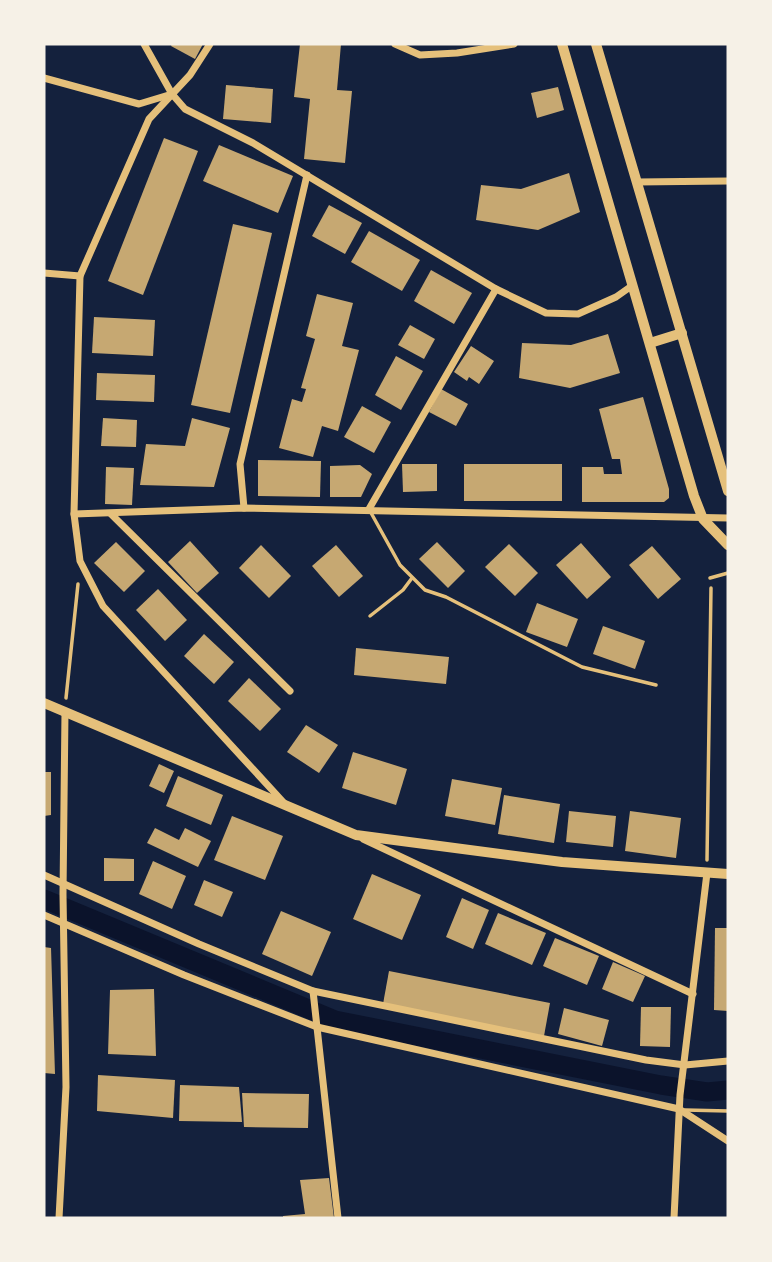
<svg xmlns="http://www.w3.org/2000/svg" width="772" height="1262" font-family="Roboto,sans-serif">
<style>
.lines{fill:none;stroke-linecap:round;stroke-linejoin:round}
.canal{stroke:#0b132b;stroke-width:19}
.building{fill:#c6a872}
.path{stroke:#e5c07b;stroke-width:3.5}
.service{stroke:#e5c07b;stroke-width:3.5}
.minor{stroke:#e5c07b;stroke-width:7}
.tertiary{stroke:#e5c07b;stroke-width:10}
.secondary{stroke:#e5c07b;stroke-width:10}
</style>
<rect width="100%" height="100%" fill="#14213d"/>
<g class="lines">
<path class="canal" d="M44 899 335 1020 661 1085 707 1092 728 1090"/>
</g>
<g class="building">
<path d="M172 44H203L195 59 171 46Z"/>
<path d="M300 44H341L337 90 352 91 345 163 304 159 310 99 294 97Z"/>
<path d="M226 85 273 89 271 123 223 119Z"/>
<path d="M558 87 564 110 537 118 531 93Z"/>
<path d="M164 138 198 151 143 295 108 281Z"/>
<path d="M219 145 293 176 278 213 203 181Z"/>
<path d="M569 173 580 212 538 230 476 220 481 185 521 189Z"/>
<path d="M329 205 362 223 345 254 312 236Z"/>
<path d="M233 224 272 233 230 413 191 405Z"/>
<path d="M369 231 420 260 402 291 351 262Z"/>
<path d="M431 270 472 293 454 324 414 301Z"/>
<path d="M317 294 353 303 342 346 359 350 338 431 322 426 313 457 279 448 292 399 302 402 306 389 301 388 315 339 306 336Z"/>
<path d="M94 317 155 320 153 356 92 353Z"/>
<path d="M410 325 435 339 424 359 398 345Z"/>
<path d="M608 334 620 373 570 388 519 378 522 343 571 345Z"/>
<path d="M471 346 494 361 479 384 469 377 467 381 454 372Z"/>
<path d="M396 356 423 371 401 410 375 395Z"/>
<path d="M97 373 155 375 154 402 96 400Z"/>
<path d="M441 389 468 404 456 426 429 412Z"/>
<path d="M643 397 669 489V498L664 502H582V467H603L604 474H622L620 459H612L599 409Z"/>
<path d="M362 406 391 422 374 453 344 437Z"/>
<path d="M103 418 137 420 136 447 101 446Z"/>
<path d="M192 418 230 428 214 487 140 485 146 444 185 446Z"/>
<path d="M258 460 321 461 320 497 258 496Z"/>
<path d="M402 464H437V491L403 492Z"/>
<rect x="464" y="464" width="98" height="37"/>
<path d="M360 465 372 474 361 497H330V466Z"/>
<path d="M106 467 134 468 132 505 105 504Z"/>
<path d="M190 541 219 573 197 593 168 562Z"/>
<path d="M116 542 145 571 124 592 94 563Z"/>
<path d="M437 542 465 571 448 588 419 559Z"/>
<path d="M581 543 611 577 587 599 556 565Z"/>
<path d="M509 544 538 573 515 596 485 567Z"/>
<path d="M261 545 291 576 269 598 239 568Z"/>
<path d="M336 545 363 576 339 597 312 566Z"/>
<path d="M652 546 681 579 658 599 629 565Z"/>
<path d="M158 589 187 620 165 641 136 610Z"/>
<path d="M537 603 578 619 567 647 526 632Z"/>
<path d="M603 626 645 641 635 669 593 654Z"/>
<path d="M204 634 234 662 214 684 184 656Z"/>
<path d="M356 648 449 657 446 684 354 675Z"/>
<path d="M249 678 281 709 260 731 228 701Z"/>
<path d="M306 725 338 745 319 773 287 752Z"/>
<path d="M353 752 407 769 396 805 342 788Z"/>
<path d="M159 764 174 771 164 793 149 786Z"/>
<path d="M44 772H51V815L44 816Z"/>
<path d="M178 776 223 795 211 825 166 806Z"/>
<path d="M452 779 502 788 495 825 445 816Z"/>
<path d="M504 795 560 804 554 843 498 834Z"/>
<path d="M569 811 616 816 613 847 566 842Z"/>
<path d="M630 811 681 818 676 858 625 851Z"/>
<path d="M232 816 283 836 265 880 214 860Z"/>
<path d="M155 828 179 840 185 828 211 841 198 867 147 843Z"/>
<path d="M104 858 134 859V881H104Z"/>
<path d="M153 861 186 876 172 909 139 894Z"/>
<path d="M372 874 421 895 402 940 353 919Z"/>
<path d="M204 880 233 892 222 917 194 905Z"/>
<path d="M462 898 489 910 473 949 446 937Z"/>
<path d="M281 911 331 932 312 976 262 954Z"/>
<path d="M498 913 546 933 532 965 485 944Z"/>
<path d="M715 928H728V1011L714 1010Z"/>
<path d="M555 938 599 956 587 985 543 966Z"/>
<path d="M44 947 51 948 55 1074 44 1073Z"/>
<path d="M613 962 645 976 633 1002 602 989Z"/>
<path d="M389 971 550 1003 544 1036 383 1004Z"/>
<path d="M154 989 156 1056 108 1054 110 990Z"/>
<path d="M641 1007H671L670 1047 640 1046Z"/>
<path d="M564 1008 609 1020 602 1046 558 1034Z"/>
<path d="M98 1075 175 1080 173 1118 97 1111Z"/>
<path d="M180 1085 239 1087 242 1122 179 1121Z"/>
<path d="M242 1093 309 1094 308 1128 244 1127Z"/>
<path d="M329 1178 334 1218H283V1216L305 1214 300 1180Z"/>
</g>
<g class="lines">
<g class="path">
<path d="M66 698 78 584"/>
<path d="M707 860 711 588"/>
</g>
<g class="service">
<path d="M370 511 400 565 425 590 446 597 582 667 656 685"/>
<path d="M710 578 728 573"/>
<path d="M370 616 403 590 412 578"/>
<path d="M685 1110 728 1111"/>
</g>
<g class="minor">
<path d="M144 44 172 94"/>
<path d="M210 44 190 75 149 119 80 276 74 514 80 561 103 606 285 804"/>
<path d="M395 44 420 55 457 53 514 44"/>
<path d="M44 78 139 104 172 94 185 109 253 143 496 289 546 313 578 314 616 297 633 285"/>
<path d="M637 182 728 181"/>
<path d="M44 273 80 276"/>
<path d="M244 508 240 464 307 175"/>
<path d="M369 509 496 289"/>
<path d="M74 514 244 508 728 518"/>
<path d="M111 514 290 691"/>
<path d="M363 839 693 994"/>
<path d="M44 875 199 944 313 991 646 1060 685 1065 728 1061"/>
<path d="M44 915 184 975 317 1027 679 1109 728 1141"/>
<path d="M313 991 338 1218"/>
<path d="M59 1218 66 1087 63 894 65 712"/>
<path d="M674 1218 680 1095 707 873"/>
</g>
<path class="tertiary" d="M44 703 356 835 562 862 728 874"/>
<g class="secondary">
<path d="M562 44 694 496 703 519 728 545"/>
<path d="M596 44 728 491"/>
<path d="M650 343 682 333"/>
</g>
</g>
<rect width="772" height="1262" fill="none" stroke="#f6f1e7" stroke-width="91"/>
</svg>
